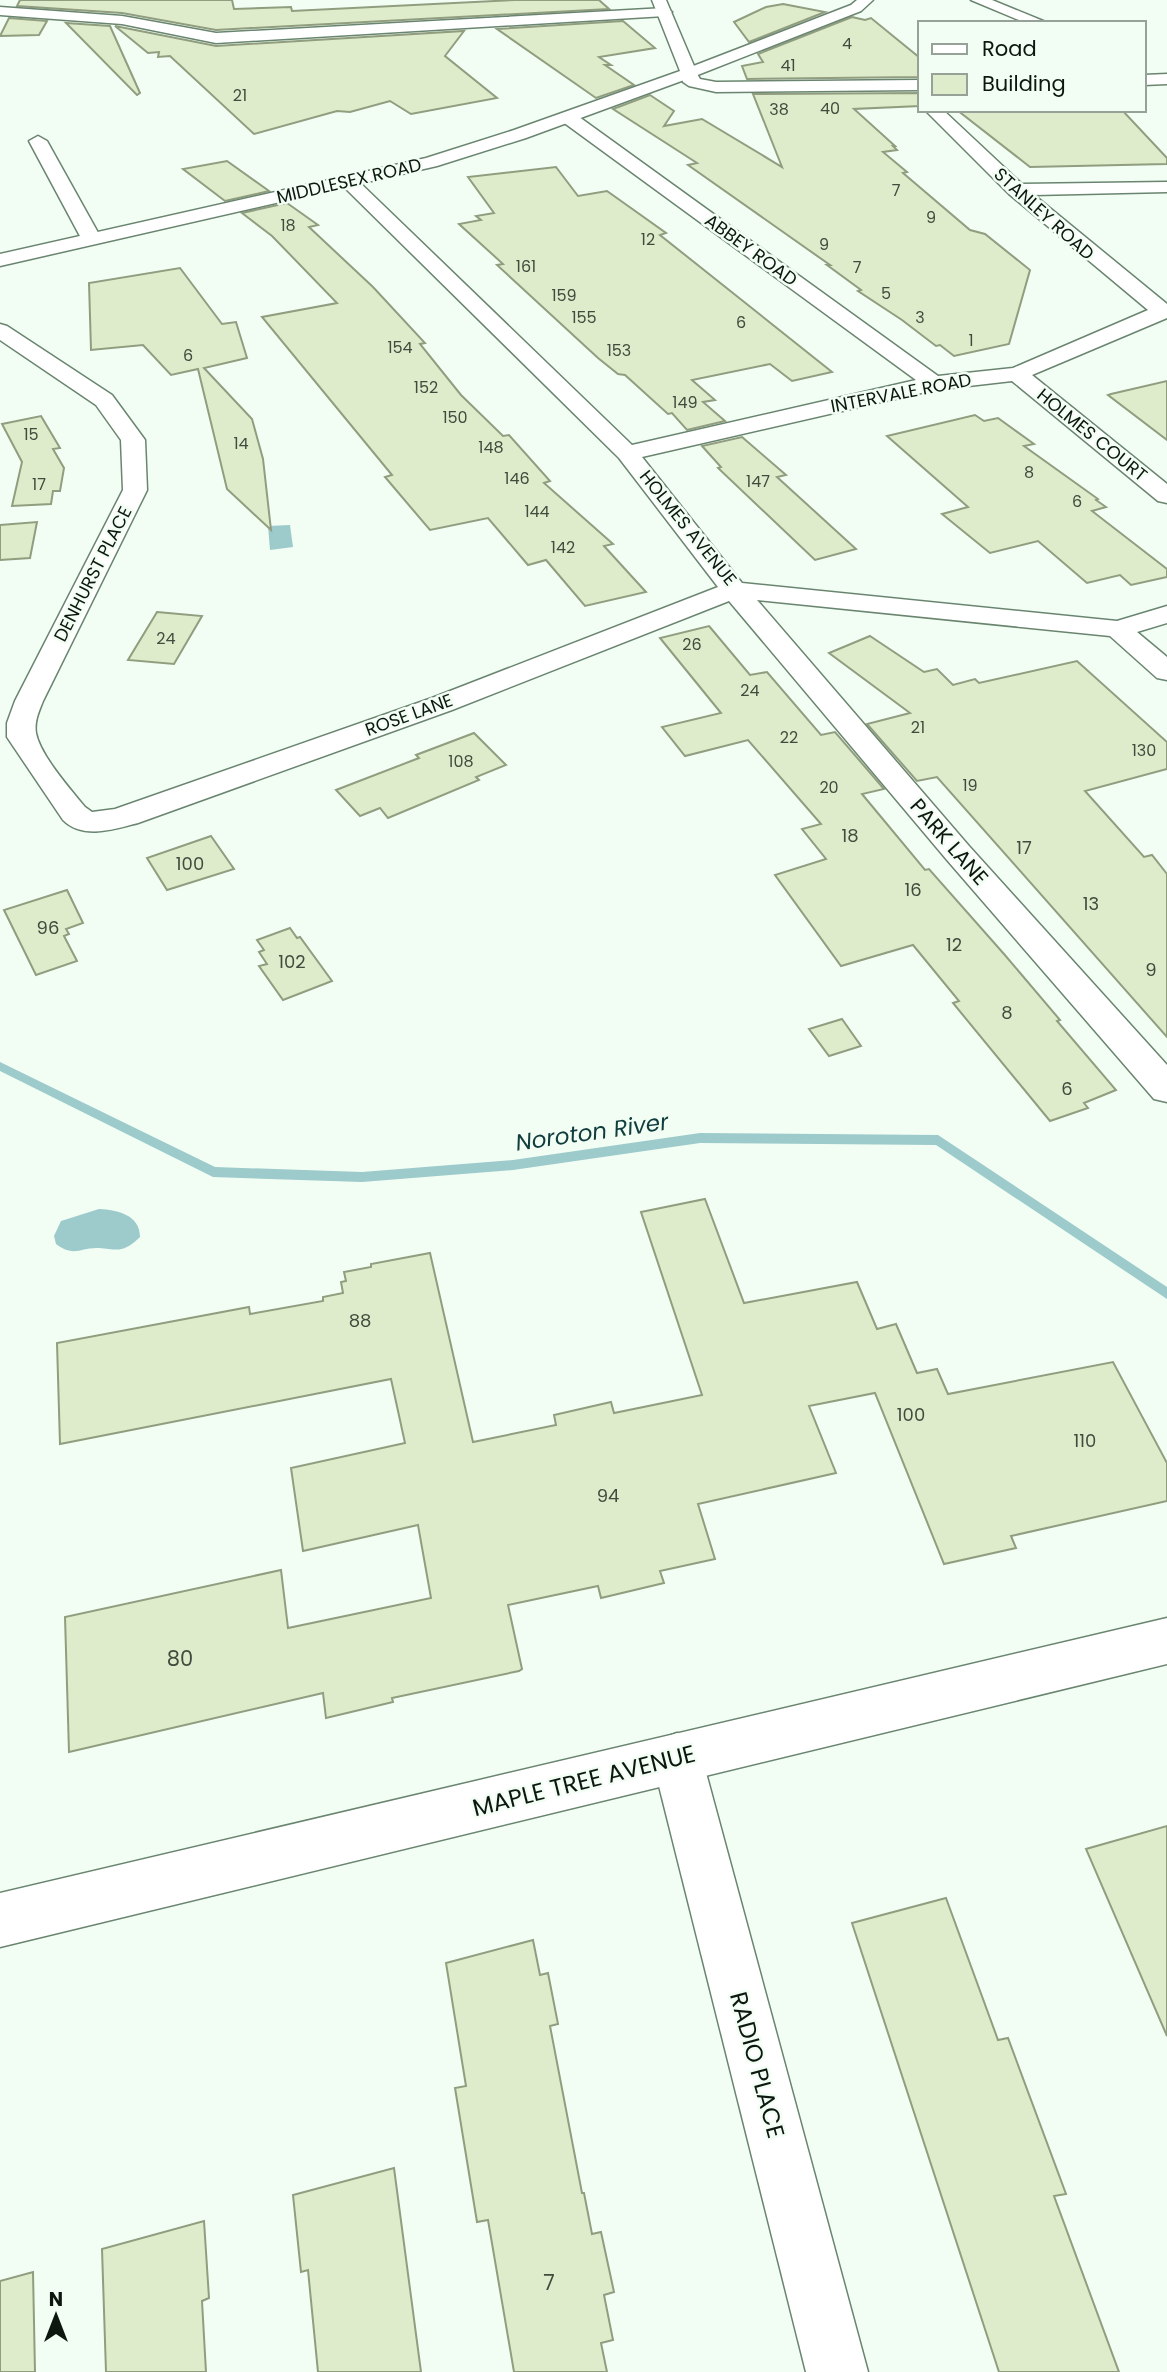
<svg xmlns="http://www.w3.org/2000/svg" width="1167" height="2372" font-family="Poppins,sans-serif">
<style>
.water{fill:#9dcacb}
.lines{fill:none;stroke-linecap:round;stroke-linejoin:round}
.stream{fill:#9dcacb;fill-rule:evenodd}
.building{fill:#deeccb;stroke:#919d7f;stroke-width:2}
.street-casing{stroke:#6a856f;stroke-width:3}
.secondary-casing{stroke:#6a856f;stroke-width:3}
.primary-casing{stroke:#6a856f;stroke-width:3}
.street{fill:#fff;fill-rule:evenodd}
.secondary{fill:#fff;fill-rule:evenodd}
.primary{fill:#fff;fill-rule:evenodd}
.labels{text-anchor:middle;stroke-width:5;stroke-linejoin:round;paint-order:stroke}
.far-number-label{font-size:16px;fill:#414c3e}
.far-street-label{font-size:18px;fill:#0d170f;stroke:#f2fef4}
.number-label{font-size:18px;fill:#414c3e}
.street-label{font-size:21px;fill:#0d170f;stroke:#f2fef4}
.near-number-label{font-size:21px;fill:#414c3e}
.water-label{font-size:23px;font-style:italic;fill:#123d3e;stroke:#f2fef4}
.near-street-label{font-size:24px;fill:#0d170f;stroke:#f2fef4}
</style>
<rect width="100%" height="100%" fill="#f2fef4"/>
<g class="water">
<path d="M290 525 293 547 270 550 268 526Z"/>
<path d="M99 1209C118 1210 140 1215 140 1237 123 1253 119 1250 99 1248 80 1247 75 1258 56 1244L54 1236 61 1221Z"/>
</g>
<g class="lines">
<path class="stream" d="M0 1062 215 1167 362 1172 513 1160 700 1133 938 1135 1167 1287V1299L936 1145 700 1143 513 1170 362 1182 213 1177 0 1071Z"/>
</g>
<g class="building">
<path d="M20 0H232L234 9 291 7 292 11 515 0H599L609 9 216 30 122 13 17 6Z"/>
<path d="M783 4 825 12 749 42 734 22 766 7Z"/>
<path d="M852 17 865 20 871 18 920 58V77L747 79 742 66 763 62 758 54Z"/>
<path d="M9 18 47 21 39 35 0 36Z"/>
<path d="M623 21 655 48 599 57 611 65H605L634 85 596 98 497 29Z"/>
<path d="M66 23 110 26 140 93 137 95Z"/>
<path d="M115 26 216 46 464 31 445 56 497 98 411 114 390 101 350 112 337 111 254 134 170 56 158 57 159 52 148 53Z"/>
<path d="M920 93V106L854 109 895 146H893L897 150 883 152 907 172 903 173 970 230 985 234 1030 270 1009 344 954 356 940 345 936 346 902 320 858 291 861 290 827 265H830L688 165 697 163 613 109 650 95 674 111 664 126 702 119 782 167 753 94Z"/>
<path d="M957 110H1122L1167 158V164L1030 167Z"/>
<path d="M227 161 269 191 225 201 183 169Z"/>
<path d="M556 167 578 196 607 191 666 233 660 235 832 372 792 381 770 364 692 380 715 400 703 402 725 421 687 430 672 413 668 414 625 375 618 374 598 358 497 265 503 264 459 224 481 220 476 216 494 213 468 177Z"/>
<path d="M287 203 318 225 309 227 373 287 425 343 420 344 461 395 503 436 509 435 550 481 544 483 613 544 604 546 646 592 585 606 546 560 528 565 488 518 430 530 385 477 392 475 262 317 337 303 272 236 242 213Z"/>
<path d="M180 268 222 324 236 322 247 358 204 368 252 419 263 459 271 530 227 489 198 369 171 375 143 345 91 350 89 283Z"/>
<path d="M1167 381V440L1108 395 1111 394Z"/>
<path d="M975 415 984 421 998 418 1034 444 1024 446 1098 499 1096 500 1106 507 1092 511 1167 569V577L1131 585 1120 575 1087 583 1038 541 990 553 942 514 968 507 887 436Z"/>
<path d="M41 416 60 448 53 449 64 468 60 491H53L51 504 12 506 22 462 2 424Z"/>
<path d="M742 437 786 475 777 477 856 549 815 560 718 468 721 467 702 446Z"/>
<path d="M37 522 30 558 0 560V525Z"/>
<path d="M157 612 202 616 174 664 128 660Z"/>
<path d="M709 626 750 675 767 672 821 735 835 732 884 789 862 794 925 870 929 869 1004 954 1060 1020 1057 1021 1116 1090 1084 1103 1088 1108 1050 1121 953 1003 959 1001 913 945 841 966 775 875 826 859 802 829 821 824 748 740 685 756 662 727 721 713 660 638Z"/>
<path d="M870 636 924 672 937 669 953 685 975 679 979 683 1077 661 1167 742V769L1085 791 1144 857 1152 855 1167 874V1037L937 777 917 781 867 724 910 713 829 653Z"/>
<path d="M474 733 506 765 476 777 479 780 388 818 380 808 360 816 336 790 419 758 416 755Z"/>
<path d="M211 836 234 869 167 890 147 858Z"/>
<path d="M67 890 83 923 66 929 69 934 64 936 77 961 36 975 4 910Z"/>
<path d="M290 928 297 938 300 937 332 981 283 1000 259 966 267 964 259 952 264 950 257 940Z"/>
<path d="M842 1019 861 1046 829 1056 809 1029Z"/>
<path d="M705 1199 744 1303 857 1282 877 1329 896 1324 917 1373 937 1369 948 1394 1113 1362 1167 1463V1501L1011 1536 1016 1548 944 1564 875 1393 809 1406 836 1473 698 1504 715 1559 660 1571 664 1583 601 1598 598 1586 508 1605 522 1669 519 1671 392 1698 393 1702 326 1718 323 1693 69 1752 65 1617 281 1570 288 1628 431 1598 418 1525 303 1551 291 1468 405 1443 391 1379 60 1444 57 1343 249 1307 250 1314 323 1301V1297L343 1293 341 1282 346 1281 344 1272 371 1267V1264L430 1253 473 1442 556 1425 554 1415 611 1402 614 1413 702 1395 641 1212Z"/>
<path d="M1167 1826V2036L1086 1849Z"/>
<path d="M946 1898 998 2040 1008 2038 1066 2194 1054 2196 1119 2372H999L852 1923Z"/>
<path d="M533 1940 540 1975 548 1973 558 2024 550 2026 582 2193H584L592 2234 601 2232 614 2292 604 2295 613 2340 601 2343 607 2372H514L488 2220 477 2222 455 2088 466 2086 446 1963Z"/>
<path d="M394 2168 421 2372H318L308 2270 301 2272 293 2195Z"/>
<path d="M204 2221 209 2298 202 2301 206 2372H106L102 2249Z"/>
<path d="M33 2272 35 2372H0V2281Z"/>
</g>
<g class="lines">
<defs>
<g id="street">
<path d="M857 0H873L861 11 695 76 689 78 681 73 683 70 851 5Z"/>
<path d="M971 0H992L1048 23H1026Z"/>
<path d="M0 7 122 16 216 33 665 8 672 12 665 16 216 43 122 24 0 15Z"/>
<path d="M925 110H943L1022 184 1167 182V192L1034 195 1167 304V318L1032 375 1167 484V503L1158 501 1012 381 934 390 642 457 742 583 1117 621 1167 606V623L1137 632 1167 657V680L1157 678 1110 636 757 600 969 846 1167 1065V1102L1154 1099 947 860 729 601 452 710 138 823C115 829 83 840 63 820L7 737V723L15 701 123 490 121 440 96 405 0 340V324L7 326 112 395 145 440 147 490 43 701C39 711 34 722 36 733 40 755 71 790 85 807L92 812 115 809 432 698 718 587 619 458 343 186 340 182 343 178H355L632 445 916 380 563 122 561 118 563 114H575L938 376 1013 368 1148 310 1009 194Z"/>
<path d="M38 136 47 141 101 238 98 242 91 244 81 238 29 141Z"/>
<path d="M677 1733 695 1740 702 1758 868 2372H806L652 1758 659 1740Z"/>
</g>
<g id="secondary">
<path d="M689 68 695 70 700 79 716 82 920 80V90L716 92 689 86 683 82 681 73Z"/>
<path d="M1167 74V84L1144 85V75Z"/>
<path d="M1167 1618V1664L0 1947V1893Z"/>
</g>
<path id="primary" d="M652 0H666L697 73 695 76 526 138 437 166 0 266V254L426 158 514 130 680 71Z"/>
</defs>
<use href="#street" class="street-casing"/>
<use href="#secondary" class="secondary-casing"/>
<use href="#primary" class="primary-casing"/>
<use href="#street" class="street"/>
<use href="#secondary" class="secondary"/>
<use href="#primary" class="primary"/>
</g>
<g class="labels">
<g class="far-number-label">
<text x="847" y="49">4</text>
<text x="788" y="71">41</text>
<text x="240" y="101">21</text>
<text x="830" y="114">40</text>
<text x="779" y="115">38</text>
<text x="896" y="196">7</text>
<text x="931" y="223">9</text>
<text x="288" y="231">18</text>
<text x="648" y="245">12</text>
<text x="824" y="250">9</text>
<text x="526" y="272">161</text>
<text x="857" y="273">7</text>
<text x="886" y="299">5</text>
<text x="564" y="301">159</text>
<text x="584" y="323">155</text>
<text x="920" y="323">3</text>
<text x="741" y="328">6</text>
<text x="971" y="346">1</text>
<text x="400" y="353">154</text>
<text x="619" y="356">153</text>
<text x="188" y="361">6</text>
<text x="426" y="393">152</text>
<text x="685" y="408">149</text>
<text x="455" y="423">150</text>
<text x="31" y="440">15</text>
<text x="241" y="449">14</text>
<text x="491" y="453">148</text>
<text x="1029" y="478">8</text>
<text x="517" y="484">146</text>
<text x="758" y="487">147</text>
<text x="39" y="490">17</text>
<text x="1077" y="507">6</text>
<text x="537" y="517">144</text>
<text x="563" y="553">142</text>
<text x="166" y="644">24</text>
<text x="692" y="650">26</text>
<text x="750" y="696">24</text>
<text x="918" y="733">21</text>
<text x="789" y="743">22</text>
<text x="1144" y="756">130</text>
<text x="461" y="767">108</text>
<text x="970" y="791">19</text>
<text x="829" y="793">20</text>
</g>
<g class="far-street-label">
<text transform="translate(349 181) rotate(-13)" y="6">MIDDLESEX ROAD</text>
<text transform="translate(1044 214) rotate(42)" y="6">STANLEY ROAD</text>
<text transform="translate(751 250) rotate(36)" y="6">ABBEY ROAD</text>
<text transform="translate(901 393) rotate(-11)" y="6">INTERVALE ROAD</text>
<text transform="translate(1092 435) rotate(39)" y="6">HOLMES COURT</text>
<text transform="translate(688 528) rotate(51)" y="6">HOLMES AVENUE</text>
<text transform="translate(93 574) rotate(-63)" y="6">DENHURST PLACE</text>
<text transform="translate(409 715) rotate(-20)" y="6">ROSE LANE</text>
</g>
<g class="number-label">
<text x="850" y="842">18</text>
<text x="1024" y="854">17</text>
<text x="190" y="870">100</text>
<text x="913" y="896">16</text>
<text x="1091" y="910">13</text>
<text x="48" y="934">96</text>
<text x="954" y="951">12</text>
<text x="292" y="968">102</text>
<text x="1151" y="976">9</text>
<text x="1007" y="1019">8</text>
<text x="1067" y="1095">6</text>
<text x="360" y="1327">88</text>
<text x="911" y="1421">100</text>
<text x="1085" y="1447">110</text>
<text x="608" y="1502">94</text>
</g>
<g class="street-label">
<text transform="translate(949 842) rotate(49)" y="7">PARK LANE</text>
</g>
<g class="near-number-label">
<text x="180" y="1666">80</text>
<text x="549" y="2290">7</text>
</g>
<g class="water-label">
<text transform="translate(592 1132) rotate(-8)" y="8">Noroton River</text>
</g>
<g class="near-street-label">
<text transform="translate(584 1781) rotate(-14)" y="8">MAPLE TREE AVENUE</text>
<text transform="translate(757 2065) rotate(75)" y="8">RADIO PLACE</text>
</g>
</g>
<rect x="918" y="21" width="228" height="91" fill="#f2fef4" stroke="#96a298" stroke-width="2"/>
<rect x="932" y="44" width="35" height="10" fill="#ffffff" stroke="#96a298" stroke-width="2"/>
<text x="982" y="56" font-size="21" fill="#0d170f">Road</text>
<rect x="932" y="74" width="35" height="21" fill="#deeccb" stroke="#96a298" stroke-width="2"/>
<text x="982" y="91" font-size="21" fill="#0d170f">Building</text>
<g transform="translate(56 2316)" stroke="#f2fef4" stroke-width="5" paint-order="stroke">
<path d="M0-5L12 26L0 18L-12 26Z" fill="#0d170f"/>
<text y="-10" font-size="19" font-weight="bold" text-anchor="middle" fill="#0d170f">N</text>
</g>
</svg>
